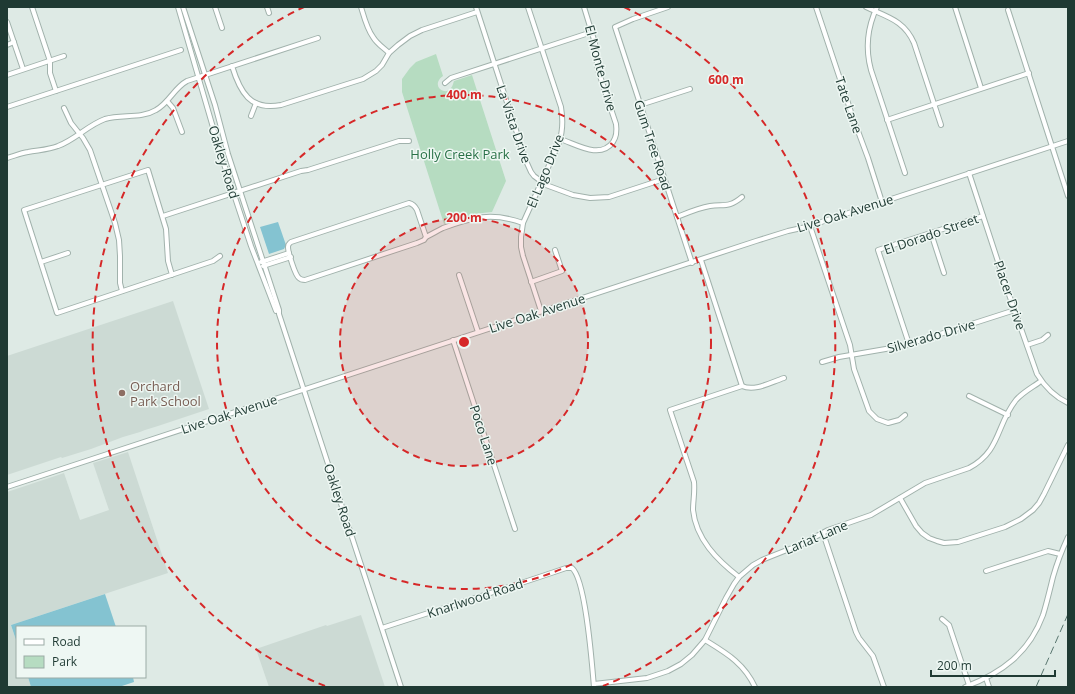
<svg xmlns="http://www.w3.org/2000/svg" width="1075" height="694" font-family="'Open Sans',sans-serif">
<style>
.built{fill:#ccdad4}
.green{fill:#b6dcc1}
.water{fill:#84c3d1}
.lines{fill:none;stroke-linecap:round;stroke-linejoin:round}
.minor-casing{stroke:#a1b2ac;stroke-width:6}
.minor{stroke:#fff;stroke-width:4}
.rail{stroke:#59766f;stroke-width:1;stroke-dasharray:8 4;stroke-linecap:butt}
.ring{fill:none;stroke:#d62828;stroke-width:2;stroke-dasharray:7 5}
.education-dot{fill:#8d6e63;stroke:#eef7f3;stroke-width:1.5}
.labels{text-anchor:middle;stroke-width:3;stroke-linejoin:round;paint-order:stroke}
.street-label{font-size:13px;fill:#1f3a33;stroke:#eef7f3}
.park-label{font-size:13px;fill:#297147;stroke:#eef7f3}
.education-label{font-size:13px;fill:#785e54;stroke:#eef7f3;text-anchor:start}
.centre{fill:#d62828;stroke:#eef7f3;stroke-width:2}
.ring-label{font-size:12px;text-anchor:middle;font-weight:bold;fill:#d62828;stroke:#eef7f3;stroke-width:3;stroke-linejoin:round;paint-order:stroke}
</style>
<rect width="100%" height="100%" fill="#deeae5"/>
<g class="built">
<path d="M173 301 209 409 158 426 145 430 140 432 123 437 91 449 62 458 61 457 7 475V356Z"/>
<path d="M128 452 168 573 11 625 17 643V677H28L31 687H7V492L64 473 80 520 109 510 93 463Z"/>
<path d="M361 615 385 687H269L256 649 326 625 327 626Z"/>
</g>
<path class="green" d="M436 54 443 76C430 85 445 97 451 88 453 86 453 83 454 81L472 75 506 181 492 212 473 214 444 224 402 92V79L410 68 416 62Z"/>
<g class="water">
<path d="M278 222 286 245 284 249 269 254 260 227Z"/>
<path d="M105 594 116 627H17V643L11 625Z"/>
<path d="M28 677H133L134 682 119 687H31Z"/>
</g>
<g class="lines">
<defs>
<g id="minor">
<path d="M32 7 50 61V73L56 91"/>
<path d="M178 7 221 155 251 246 276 311"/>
<path d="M183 7 215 105 228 154 279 310V314L401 687"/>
<path d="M215 7 222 28"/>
<path d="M267 7 269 13"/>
<path d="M361 7C364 17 367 29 373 37 377 44 384 48 389 53"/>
<path d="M476 7 526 161 531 172 534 176 546 185 573 195 590 198 609 197 664 179"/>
<path d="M528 7 561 107C563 119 563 131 559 143L523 223 521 237V247L523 256 541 311"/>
<path d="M668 7 633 19 615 27 692 263"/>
<path d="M816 7 852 115 868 158 882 202"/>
<path d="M866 7C887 17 904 20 914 43L941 125"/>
<path d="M877 7C867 28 865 48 871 70L905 173"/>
<path d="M955 7 981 88"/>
<path d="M1008 10 1068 196"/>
<path d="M7 22 23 69"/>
<path d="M7 45 14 42"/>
<path d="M232 66C240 92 250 111 281 105L363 79 376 71 382 65 389 53 398 45 410 36 422 30 477 12"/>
<path d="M7 75 64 56"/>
<path d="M445 83 451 78 592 32"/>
<path d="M167 101 173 108 182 132"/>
<path d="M640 105 690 89"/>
<path d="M7 107 181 50"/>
<path d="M64 108 71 123 83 138 90 150 115 223 119 240 120 256V283L122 291"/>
<path d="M251 116 256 103"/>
<path d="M887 120 1029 73"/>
<path d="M560 139C576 144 600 160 613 142 617 136 617 131 616 124L599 73 597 65 595 43 584 7"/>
<path d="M7 158C14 156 21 153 28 152 38 150 48 150 58 146 75 140 88 125 105 119 122 114 141 119 156 110 169 103 174 88 187 81L318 38"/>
<path d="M969 173 1006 286 1037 374C1045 387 1055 397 1068 403"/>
<path d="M409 203C413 204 415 206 417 210L426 237 424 240 417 243 305 280C302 280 301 280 299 278 295 275 288 252 288 247 288 244 289 244 291 242Z"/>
<path d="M163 216 301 171 308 170 399 141H409"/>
<path d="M677 217C687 213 698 208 710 206 724 204 729 208 742 197"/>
<path d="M810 226 850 345 854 369 869 411 877 419 888 423 899 420 905 415"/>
<path d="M931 233 944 273"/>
<path d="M426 237C432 234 437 231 443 228 473 217 492 212 523 223"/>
<path d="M701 260 742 386"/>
<path d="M41 262 68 253"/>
<path d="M261 262 289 253"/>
<path d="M263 266 291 257"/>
<path d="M172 275 168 261 166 229 148 170 24 210 57 313 213 261 220 256"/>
<path d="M459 275 478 332"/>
<path d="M531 282 562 271 555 250"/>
<path d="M453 340 515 529"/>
<path d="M909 344 878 250 983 216"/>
<path d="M1027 345 1042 340 1048 335"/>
<path d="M822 362 839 357 903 346 1015 310"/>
<path d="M969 396 1008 415"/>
<path d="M7 487 756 241 788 231 806 227 1068 141"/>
<path d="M900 498 916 526 922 533 929 538 937 541 944 543 958 542 1005 527 1021 519 1033 510 1039 503 1044 494 1068 445"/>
<path d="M823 533 856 632 859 638 873 656 884 687"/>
<path d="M986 571 1048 551 1060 554"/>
<path d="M739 577C717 560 696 539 693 510 693 501 695 492 694 482L670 410 742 386C755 392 771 382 784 378"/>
<path d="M942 619 949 625 969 685"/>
<path d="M382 628C443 608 505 589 566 568H572C586 580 592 665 594 687"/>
<path d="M705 640C726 653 744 663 755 687"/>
<path d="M986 678 989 687"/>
<path d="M594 684 647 678 668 671 681 664 692 655 705 640 726 598 734 584 739 577 753 565 762 560 802 544 828 530 871 515 925 483 969 468C1001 451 996 425 1016 400 1023 392 1033 387 1041 381"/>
<path d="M965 687C1002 673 1029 653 1043 615 1047 602 1050 589 1053 577 1057 563 1062 550 1068 537"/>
</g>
</defs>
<use href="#minor" class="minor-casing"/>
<use href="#minor" class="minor"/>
<path class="rail" d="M1036 687 1068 614"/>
</g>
<circle cx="464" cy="342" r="124" fill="#d62828" fill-opacity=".12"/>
<g class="ring">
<circle cx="464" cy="342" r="124"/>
<circle cx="464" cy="342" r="247"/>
<path d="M325 686A371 371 0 0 1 304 7M624 7A371 371 0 0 1 603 686"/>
</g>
<circle class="education-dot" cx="122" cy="393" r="4"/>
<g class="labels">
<g class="street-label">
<text transform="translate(601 68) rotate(75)" y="5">El Monte Drive</text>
<text transform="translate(849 105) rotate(71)" y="5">Tate Lane</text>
<text transform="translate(514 124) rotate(71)" y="5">La Vista Drive</text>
<text transform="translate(653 145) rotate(72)" y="5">Gum Tree Road</text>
<text transform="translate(224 162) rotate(73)" y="5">Oakley Road</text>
<text transform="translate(545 171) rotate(-68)" y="5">El Lago Drive</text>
<text transform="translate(845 213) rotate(-17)" y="5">Live Oak Avenue</text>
<text transform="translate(931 234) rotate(-19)" y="5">El Dorado Street</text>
<text transform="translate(1010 295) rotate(71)" y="5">Placer Drive</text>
<text transform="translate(537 313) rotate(-18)" y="5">Live Oak Avenue</text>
<text transform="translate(931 336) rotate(-16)" y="5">Silverado Drive</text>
<text transform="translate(229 414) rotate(-18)" y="5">Live Oak Avenue</text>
<text transform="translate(484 435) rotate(72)" y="5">Poco Lane</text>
<text transform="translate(340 500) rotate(72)" y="5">Oakley Road</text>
<text transform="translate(816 537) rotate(-23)" y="5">Lariat Lane</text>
<text transform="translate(475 598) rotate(-18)" y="5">Knarlwood Road</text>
</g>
<g class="park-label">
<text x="460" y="159">Holly Creek Park</text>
</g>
<g class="education-label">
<text x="130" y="391">Orchard<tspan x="130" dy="15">Park School</tspan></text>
</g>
</g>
<circle cx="464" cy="342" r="6" class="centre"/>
<g class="ring-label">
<text x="726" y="84">600 m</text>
<text x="464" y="99">400 m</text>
<text x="464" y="222">200 m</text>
</g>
<rect width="1075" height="694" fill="none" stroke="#1f3a33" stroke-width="16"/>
<rect x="16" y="626" width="130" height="52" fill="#eef7f3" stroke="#9baba6"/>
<rect x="24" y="639" width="20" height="6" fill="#ffffff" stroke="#9baba6"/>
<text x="52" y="646" font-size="12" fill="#1f3a33">Road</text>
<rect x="24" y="656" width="20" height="12" fill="#b6dcc1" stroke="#9baba6"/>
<text x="52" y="666" font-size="12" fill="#1f3a33">Park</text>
<path d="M931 670v6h124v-6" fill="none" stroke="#1f3a33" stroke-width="2"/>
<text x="937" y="670" font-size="12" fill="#1f3a33" stroke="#eef7f3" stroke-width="3" paint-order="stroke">200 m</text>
</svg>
